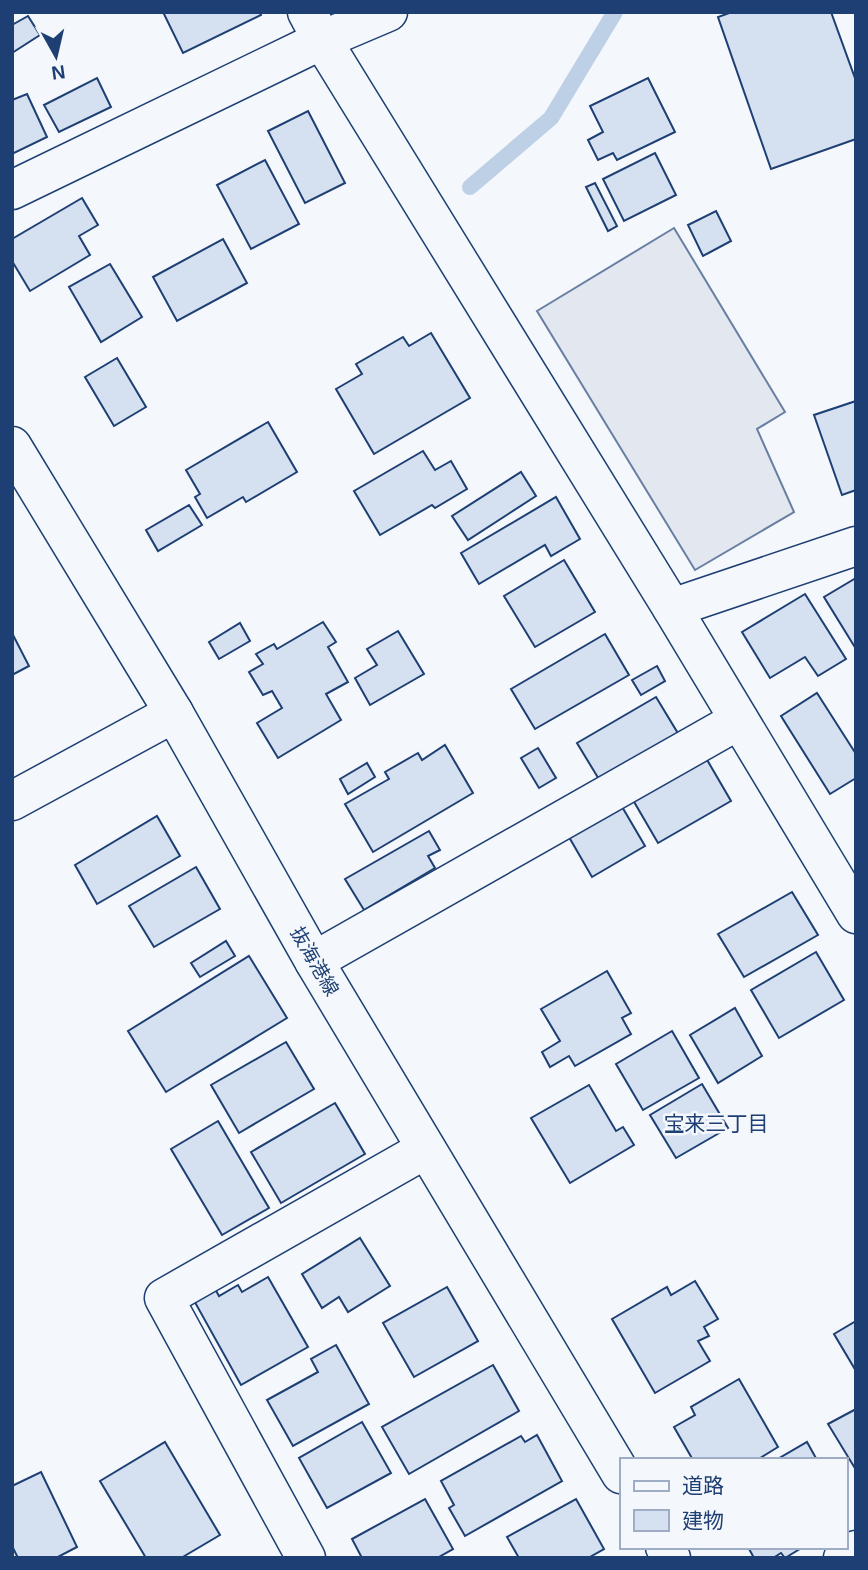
<svg xmlns="http://www.w3.org/2000/svg" width="868" height="1570" font-family="Helvetica,'Noto Sans JP',sans-serif">
<style>
.parking{fill:#e3e8f0;stroke:#687fa3;stroke-width:2}
.lines{fill:none;stroke-linecap:round;stroke-linejoin:round}
.stream{stroke:#bed0e5;stroke-width:16}
.building{fill:#d5e0f0;stroke:#1d3f73;stroke-width:2}
.street-casing{stroke:#1d3f73;stroke-width:41}
.secondary-casing{stroke:#1d3f73;stroke-width:41}
.street{stroke:#f4f7fb;stroke-width:38}
.secondary{stroke:#f4f7fb;stroke-width:38}
.labels{text-anchor:middle;stroke-width:5;stroke-linejoin:round;paint-order:stroke}
.street-label{font-size:19px;fill:#1d3f73;stroke:#f4f7fb}
.neighbourhood-label{font-size:21px;fill:#1d3f73;stroke:#f4f7fb}
</style>
<rect width="100%" height="100%" fill="#f4f7fb"/>
<path class="parking" d="M674 228 785 412 757 429 794 512 695 570 537 311Z"/>
<g class="lines">
<path class="stream" d="M470 187 551 118 615 12"/>
</g>
<g class="building">
<path d="M163 12H260L261 15 183 53Z"/>
<path d="M732 12H831L856 81V139L771 169 718 17Z"/>
<path d="M28 16 40 35 12 53V25Z"/>
<path d="M97 78 111 107 59 132 44 105Z"/>
<path d="M648 78 675 132 617 160 613 153 598 160 588 140 603 132 590 106Z"/>
<path d="M27 94 47 137 12 154V100Z"/>
<path d="M308 111 345 183 305 203 268 131Z"/>
<path d="M655 153 676 195 624 221 603 179Z"/>
<path d="M265 160 299 224 251 249 217 185Z"/>
<path d="M595 183 617 226 608 231 586 187Z"/>
<path d="M82 198 98 225 79 236 90 255 30 291 12 261V239Z"/>
<path d="M716 211 731 241 703 256 688 225Z"/>
<path d="M223 239 247 283 177 321 153 277Z"/>
<path d="M110 264 142 317 101 342 69 287Z"/>
<path d="M431 333 470 398 374 454 336 389 362 374 356 364 403 337 409 346Z"/>
<path d="M117 358 146 407 114 426 85 377Z"/>
<path d="M856 401V490L842 495 814 415Z"/>
<path d="M268 422 297 472 246 502 243 497 207 518 195 497 200 494 186 470Z"/>
<path d="M423 451 435 470 451 461 467 489 435 508 432 505 380 535 354 491Z"/>
<path d="M521 472 536 496 468 540 452 516Z"/>
<path d="M556 497 580 539 551 556 545 545 479 584 461 553Z"/>
<path d="M189 505 202 525 158 551 146 530Z"/>
<path d="M564 560 595 612 535 647 504 596Z"/>
<path d="M856 578V649L824 597Z"/>
<path d="M805 594 846 659 818 676 805 657 770 678 742 632Z"/>
<path d="M323 622 336 642 328 647 348 682 326 694 341 720 278 758 257 723 282 708 272 691 263 695 249 672 263 664 256 654 274 644 277 649Z"/>
<path d="M240 623 250 641 219 659 209 642Z"/>
<path d="M398 631 424 674 370 705 355 678 377 665 367 649Z"/>
<path d="M12 633 29 666 12 675Z"/>
<path d="M605 634 629 675 535 729 511 689Z"/>
<path d="M657 666 665 681 641 695 632 680Z"/>
<path d="M817 693 856 754V778L830 794 781 716Z"/>
<path d="M656 697 679 735 600 781 577 743Z"/>
<path d="M445 745 473 793 373 852 345 804 389 779 385 772 418 753 422 760Z"/>
<path d="M538 748 556 778 539 788 521 758Z"/>
<path d="M706 758 731 801 658 843 633 800Z"/>
<path d="M367 763 375 777 348 794 340 779Z"/>
<path d="M621 805 645 846 592 877 569 837Z"/>
<path d="M157 816 180 856 97 904 75 865Z"/>
<path d="M429 831 440 850 428 856 435 868 364 910 345 879Z"/>
<path d="M196 867 220 909 154 947 129 906Z"/>
<path d="M792 892 818 935 744 977 718 934Z"/>
<path d="M226 941 235 956 200 977 191 963Z"/>
<path d="M816 952 844 1000 779 1038 751 990Z"/>
<path d="M249 956 287 1018 166 1092 128 1031Z"/>
<path d="M607 971 631 1013 622 1018 631 1034 575 1066 569 1056 550 1067 542 1052 560 1041 541 1009Z"/>
<path d="M735 1008 762 1056 718 1083 690 1035Z"/>
<path d="M672 1031 699 1078 643 1110 616 1064Z"/>
<path d="M286 1042 314 1089 239 1133 211 1085Z"/>
<path d="M702 1084 728 1128 676 1158 650 1115Z"/>
<path d="M589 1085 616 1131 623 1127 634 1145 570 1183 531 1118Z"/>
<path d="M335 1103 365 1154 281 1203 251 1152Z"/>
<path d="M218 1121 269 1208 222 1235 171 1149Z"/>
<path d="M360 1238 390 1286 348 1312 339 1297 322 1308 302 1274Z"/>
<path d="M268 1277 308 1347 241 1385 192 1297 213 1285 219 1296 238 1285 242 1292Z"/>
<path d="M695 1281 718 1319 704 1327 709 1336 698 1341 710 1361 655 1393 612 1319 667 1287 671 1295Z"/>
<path d="M447 1287 478 1341 414 1377 383 1323Z"/>
<path d="M856 1321V1371L834 1334Z"/>
<path d="M336 1345 369 1404 293 1446 267 1400 318 1372 311 1359Z"/>
<path d="M493 1365 519 1411 409 1474 382 1427Z"/>
<path d="M739 1379 778 1447 757 1460H693L674 1427 695 1415 691 1407Z"/>
<path d="M856 1409V1470L828 1424Z"/>
<path d="M362 1422 391 1473 327 1508 299 1458Z"/>
<path d="M537 1435 562 1481 465 1536 449 1508 454 1505 441 1481 521 1436 525 1442Z"/>
<path d="M165 1442 220 1535 181 1558H146L100 1481Z"/>
<path d="M807 1442 817 1460H776Z"/>
<path d="M41 1472 77 1547 56 1558H18L12 1546V1486Z"/>
<path d="M425 1499 453 1549 437 1558H362L352 1539Z"/>
<path d="M576 1499 604 1549 588 1558H519L507 1537Z"/>
<path d="M748 1547H803L785 1558 781 1553 773 1558H754Z"/>
</g>
<g class="lines">
<defs>
<g id="street">
<path d="M12 190 322 40 388 12"/>
<path d="M672 608 856 546"/>
<path d="M12 801 174 713"/>
<path d="M314 961 739 720"/>
<path d="M306 1558 164 1298 426 1149"/>
<path d="M843 1558 856 1550"/>
</g>
<g id="secondary">
<path d="M307 12 322 40 672 608 856 914"/>
<path d="M12 446 174 713 314 961 621 1474"/>
<path d="M665 1547 671 1558"/>
</g>
</defs>
<use href="#street" class="street-casing"/>
<use href="#secondary" class="secondary-casing"/>
<use href="#street" class="street"/>
<use href="#secondary" class="secondary"/>
</g>
<g class="labels">
<g class="street-label">
<text transform="translate(315 961) rotate(60)" y="7">抜海港線</text>
</g>
<g class="neighbourhood-label">
<text x="716" y="1131">宝来三丁目</text>
</g>
</g>
<rect width="868" height="1570" fill="none" stroke="#1d3f73" stroke-width="28"/>
<rect x="620" y="1458" width="228" height="91" fill="#f4f7fb" stroke="#9eadc5" stroke-width="2"/>
<rect x="634" y="1481" width="35" height="10" fill="#f4f7fb" stroke="#9eadc5" stroke-width="2"/>
<text x="682" y="1493" font-size="21" fill="#1d3f73">道路</text>
<rect x="634" y="1510" width="35" height="21" fill="#d5e0f0" stroke="#9eadc5" stroke-width="2"/>
<text x="682" y="1528" font-size="21" fill="#1d3f73">建物</text>
<g transform="translate(56 56) rotate(172)" stroke="#f4f7fb" stroke-width="5" paint-order="stroke">
<path d="M0-5L12 26L0 18L-12 26Z" fill="#1d3f73"/>
<text y="-10" font-size="19" font-weight="bold" text-anchor="middle" fill="#1d3f73">N</text>
</g>
</svg>
